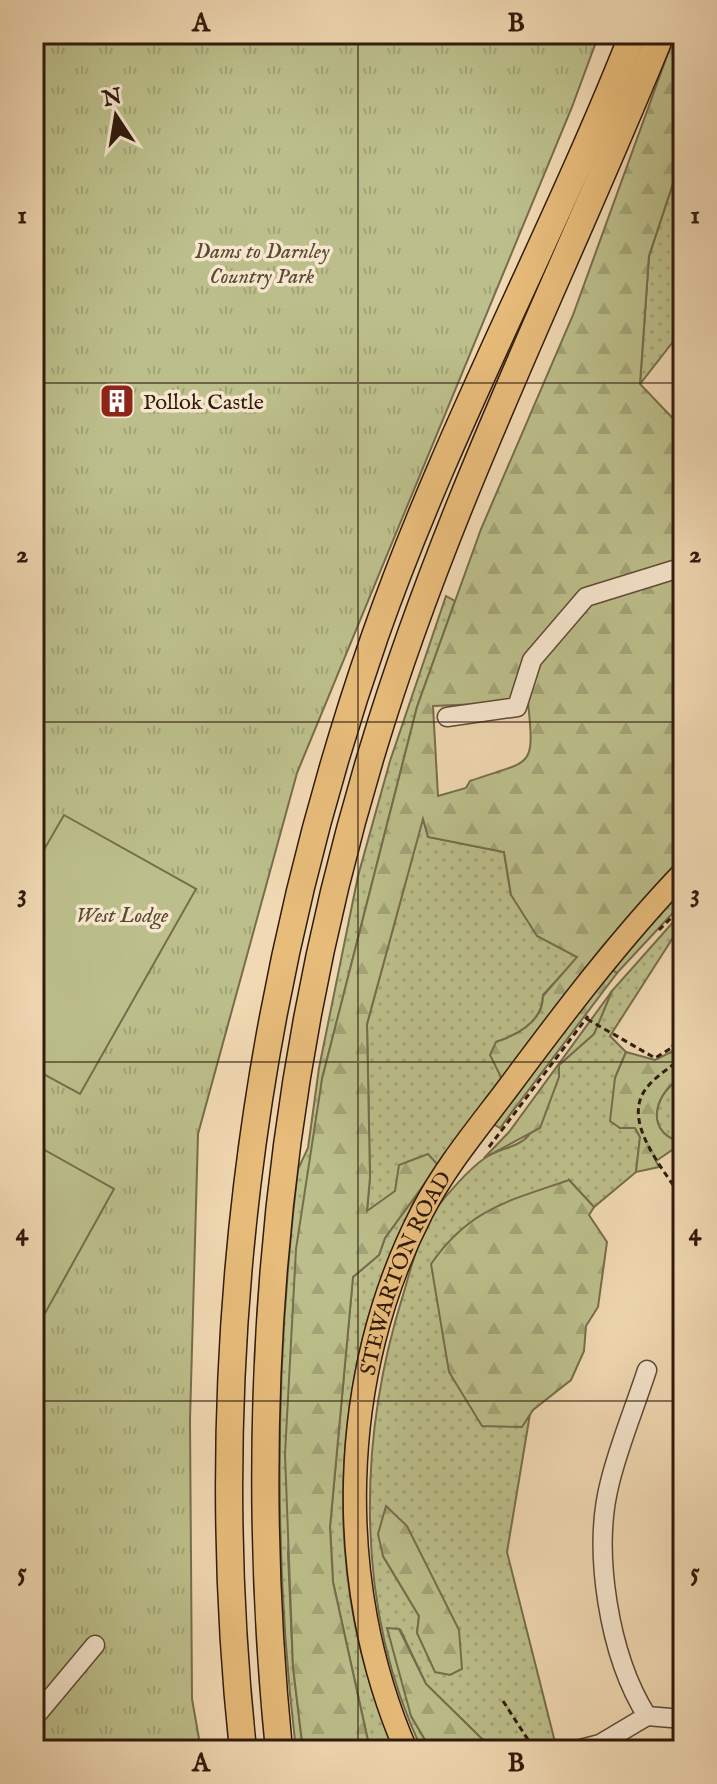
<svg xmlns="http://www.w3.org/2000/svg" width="717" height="1784" font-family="'IM FELL English',serif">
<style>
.grass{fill:url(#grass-dots);stroke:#766d4c;stroke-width:2;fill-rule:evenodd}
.forest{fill:url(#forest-firs);stroke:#766d4c;stroke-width:2;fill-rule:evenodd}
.park{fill:url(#park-tufts);stroke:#766d4c;stroke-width:2}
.garden{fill:#bcbf8b;stroke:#766d4c;stroke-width:2}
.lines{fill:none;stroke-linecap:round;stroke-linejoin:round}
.minor-casing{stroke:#604a36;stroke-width:21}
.major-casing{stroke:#301b0c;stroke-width:25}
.highway-casing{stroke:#301b0c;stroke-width:29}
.path{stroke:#301b0c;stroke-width:3;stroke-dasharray:6 4;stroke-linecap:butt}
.minor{stroke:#f6e6ce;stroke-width:18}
.major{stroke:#e8bc7a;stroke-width:22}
.highway{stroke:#e8bc7a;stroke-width:26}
.grid{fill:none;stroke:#301b0c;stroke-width:2;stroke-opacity:0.55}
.labels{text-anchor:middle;stroke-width:7;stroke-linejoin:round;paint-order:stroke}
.park-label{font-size:22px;font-style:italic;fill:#5a4c32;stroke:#f6e6ce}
.poi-label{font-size:22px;fill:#301b0c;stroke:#f6e6ce;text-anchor:start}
.street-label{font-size:22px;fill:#301b0c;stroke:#f6e6ce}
.neatline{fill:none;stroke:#301b0c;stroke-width:3}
.grid-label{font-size:26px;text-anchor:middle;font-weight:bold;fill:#301b0c}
</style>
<defs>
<pattern id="grass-dots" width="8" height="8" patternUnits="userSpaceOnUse" patternTransform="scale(2)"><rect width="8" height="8" fill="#bcbf8b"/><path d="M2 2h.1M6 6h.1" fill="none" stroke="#a2a477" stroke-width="1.8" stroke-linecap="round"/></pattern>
<pattern id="forest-firs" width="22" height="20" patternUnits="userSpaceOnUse" patternTransform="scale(2)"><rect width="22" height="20" fill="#bcbf8b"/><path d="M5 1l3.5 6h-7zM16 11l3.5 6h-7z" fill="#a2a477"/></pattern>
<pattern id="park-tufts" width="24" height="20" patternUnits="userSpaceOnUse" patternTransform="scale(2)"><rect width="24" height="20" fill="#bcbf8b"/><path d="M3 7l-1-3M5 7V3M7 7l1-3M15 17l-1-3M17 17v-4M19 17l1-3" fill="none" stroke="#a2a477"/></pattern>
</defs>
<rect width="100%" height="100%" fill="#f1d9b3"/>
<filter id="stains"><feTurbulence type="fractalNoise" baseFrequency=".0025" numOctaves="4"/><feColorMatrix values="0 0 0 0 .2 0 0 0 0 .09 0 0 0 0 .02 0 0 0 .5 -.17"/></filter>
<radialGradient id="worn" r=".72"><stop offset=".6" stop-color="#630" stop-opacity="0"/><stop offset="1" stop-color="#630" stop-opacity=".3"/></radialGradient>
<g class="grass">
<path d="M683 153V329L640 384 649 256Z"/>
<path d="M446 596 455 601 417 707 322 1079 288 1554 293 1667 303 1750H296C273 1557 275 1362 298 1169L308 1148 319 1068 358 876 390 761Z"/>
<path d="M423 817 428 837 504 852 511 895 578 957 543 995C543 1022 517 1035 496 1042L502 1079 438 1165 367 1212 370 1177 367 1024Z"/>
<path d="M683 887V902L617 973 610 969Z"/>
<path d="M683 911V922L610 1036 626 1052 615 1078 620 1128H635L640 1137 636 1172 594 1207 569 1180 507 1552 557 1750H499L481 1738 426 1684 400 1629 411 1716 431 1750H422C355 1609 357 1442 403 1295 411 1269 419 1233 435 1210 447 1194 469 1169 485 1158 497 1149 519 1147 528 1136 542 1120 559 1085 559 1065L594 1034 611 992ZM387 1507 450 1675 417 1633 419 1616 383 1556Z"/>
<path d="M683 1077V1143L678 1146V1141C643 1130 656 1090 683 1077Z"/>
<path d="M417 1194C398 1240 375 1288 363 1337 330 1472 336 1623 396 1750H370L333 1582 330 1527 353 1277 379 1255 385 1238Z"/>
</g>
<g class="forest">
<path d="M675 34H683V153L649 256 640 384 683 429V856L600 950 502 1079 490 1055 496 1042C517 1035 543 1022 543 996L577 957 537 936 511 895 504 852 428 837 423 819 367 1024 370 1177 367 1211 395 1191 399 1165 428 1154 438 1165 385 1238 379 1255 353 1277 330 1527 333 1582 370 1750H303L293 1667 285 1454 296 1249 322 1079 417 707 481 529 573 315ZM528 702C535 771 532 759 470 781L466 788 438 796 433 706Z"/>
<path d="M610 969 617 973 500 1128 493 1124Z"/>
<path d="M612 991 594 1034 559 1065V1077L540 1128 484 1158 509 1132Z"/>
<path d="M673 1047 683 1052V1077C656 1090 643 1130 678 1141V1146L656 1161 659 1167 636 1172 640 1137 635 1128H620L610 1121 615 1078 626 1052 655 1060 675 1050Z"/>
<path d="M569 1180 594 1207 589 1215 607 1242 598 1307 586 1326 584 1351 571 1380 533 1410 522 1427 482 1426 449 1372 431 1264C469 1209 508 1201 569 1180Z"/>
<path d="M386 1506 407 1526 459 1630 462 1669 450 1675 435 1672 417 1633 419 1616 383 1556 378 1534Z"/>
<path d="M387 1628 399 1629 426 1684 481 1738 499 1750H431L411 1716Z"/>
</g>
<path class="park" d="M34 34H599L572 107 297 773 198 1134 190 1420 192 1699 201 1750H34Z"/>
<g class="garden">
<path d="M64 815 196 889 80 1094 34 1069V867Z"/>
<path d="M34 1144 114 1189 34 1333Z"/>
</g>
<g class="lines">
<defs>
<g id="minor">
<path d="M447 717 517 707 532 660 586 597 683 567"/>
<path d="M647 1370C635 1407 619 1445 610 1482 592 1551 609 1656 647 1716L683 1719"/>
<path d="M34 1718 95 1645"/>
<path d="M577 1750 600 1744 647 1716"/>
</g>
<g id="major">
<path id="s1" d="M406 1750C333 1582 338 1375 422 1212 445 1167 478 1128 508 1088 563 1014 619 940 683 873"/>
</g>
<g id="highway">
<path d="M243 1750C203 1372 250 995 375 636 447 430 553 237 633 34"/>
<path d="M279 1750C245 1409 273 1077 373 749 447 503 565 271 661 34"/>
</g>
</defs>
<use href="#minor" class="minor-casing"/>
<use href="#major" class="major-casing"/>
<use href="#highway" class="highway-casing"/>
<g class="path">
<path d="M659 930 683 906"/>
<path d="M587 1019 655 1058 673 1047 683 1034"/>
<path d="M683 1057C670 1068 650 1079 642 1095 626 1128 666 1172 683 1200"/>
<path d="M489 1147 588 1016"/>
<path d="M503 1701 534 1749 544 1750"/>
</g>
<use href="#minor" class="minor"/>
<use href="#major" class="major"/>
<use href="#highway" class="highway"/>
</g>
<path class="grid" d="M358 34V1750M34 383H683M34 722H683M34 1062H683M34 1401H683"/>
<defs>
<symbol id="building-square" viewBox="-11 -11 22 22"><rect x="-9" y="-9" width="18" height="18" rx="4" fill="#8f2418" stroke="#f6e6ce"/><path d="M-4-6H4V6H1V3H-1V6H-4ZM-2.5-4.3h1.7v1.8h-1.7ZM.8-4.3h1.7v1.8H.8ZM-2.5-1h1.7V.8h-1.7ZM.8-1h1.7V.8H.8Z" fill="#fff"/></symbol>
</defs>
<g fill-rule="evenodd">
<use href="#building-square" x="97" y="381" width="40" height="40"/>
</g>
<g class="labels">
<g class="park-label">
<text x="262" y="258">Dams to Darnley<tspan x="262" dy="25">Country Park</tspan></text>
<text x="122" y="922">West Lodge</text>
</g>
<g class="poi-label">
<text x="143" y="409">Pollok Castle</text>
</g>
<g class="street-label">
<text dy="8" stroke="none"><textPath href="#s1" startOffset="492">STEWARTON ROAD</textPath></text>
</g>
</g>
<rect width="717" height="1784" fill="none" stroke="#f1d9b3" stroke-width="88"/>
<g transform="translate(116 116) rotate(348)" stroke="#f6e6ce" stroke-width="6" paint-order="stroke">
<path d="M0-6L14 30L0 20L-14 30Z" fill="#301b0c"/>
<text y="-12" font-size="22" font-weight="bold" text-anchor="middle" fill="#301b0c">N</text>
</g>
<rect x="44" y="44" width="629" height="1696" class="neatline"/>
<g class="grid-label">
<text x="201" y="31">A</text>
<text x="516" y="31">B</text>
<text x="22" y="223">1</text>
<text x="695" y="223">1</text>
<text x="22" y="562">2</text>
<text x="695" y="562">2</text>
<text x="22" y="901">3</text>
<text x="695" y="901">3</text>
<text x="22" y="1240">4</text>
<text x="695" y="1240">4</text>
<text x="22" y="1580">5</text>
<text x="695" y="1580">5</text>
<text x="201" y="1771">A</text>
<text x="516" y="1771">B</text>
</g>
<rect width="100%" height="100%" filter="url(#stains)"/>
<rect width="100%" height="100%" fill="url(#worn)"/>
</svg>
